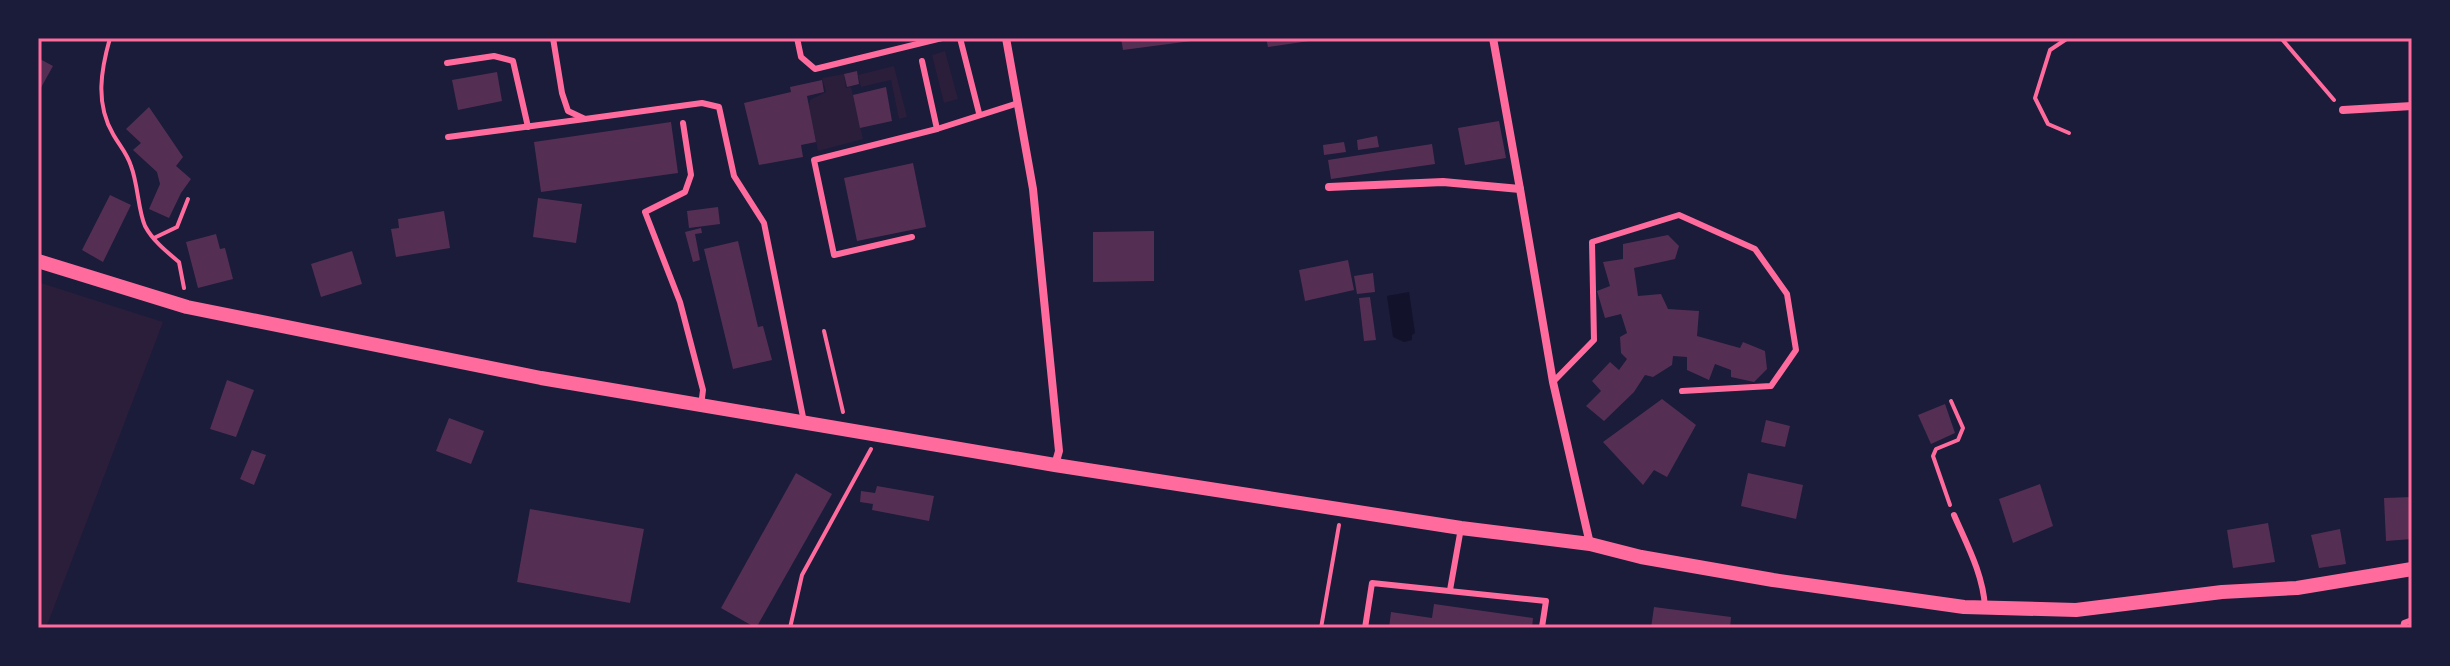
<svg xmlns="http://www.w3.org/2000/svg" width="2450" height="666" font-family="'PT Sans Narrow',sans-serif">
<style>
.green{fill:#2a1e3b}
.water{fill:#12122b}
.building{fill:#542f53}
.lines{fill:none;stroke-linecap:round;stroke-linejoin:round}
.path{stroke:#ff6b9d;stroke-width:4}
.service{stroke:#ff6b9d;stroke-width:6}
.minor{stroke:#ff6b9d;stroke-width:8}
.tertiary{stroke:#ff6b9d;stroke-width:14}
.neatline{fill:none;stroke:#ff6b9d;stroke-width:3}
</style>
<rect width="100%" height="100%" fill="#1b1b3a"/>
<g class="green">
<path d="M945 51 958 99 944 103 932 55Z"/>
<path d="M894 66 907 117 899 119 891 80 861 87 858 75Z"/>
<path d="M844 74 846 88 851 87 863 139 818 151 809 108 810 100 826 92 822 78Z"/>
<path d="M38 282 163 322 46 628H38Z"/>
</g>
<path class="water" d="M1409 292 1415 333 1412 335V340L1404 342 1393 337 1387 296Z"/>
<g class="building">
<path d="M1121 38H1199V40L1123 50Z"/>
<path d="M1266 38H1316V40L1268 47Z"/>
<path d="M38 58 53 66 38 93Z"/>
<path d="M857 71 859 84 847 87 844 74Z"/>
<path d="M497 72 502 101 458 110 452 80Z"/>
<path d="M822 80 824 92 807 96 816 142 801 145 803 157 759 165 744 103 791 92 790 87Z"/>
<path d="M886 87 892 121 860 128 853 95Z"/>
<path d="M149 107 183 157 176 166 191 179 181 193 169 218 149 209 160 184 157 172 133 150 141 143 126 129Z"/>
<path d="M1499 121 1506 158 1465 165 1458 128Z"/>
<path d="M671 122 678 173 541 192 534 142Z"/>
<path d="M1377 136 1379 147 1358 150 1357 140Z"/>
<path d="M1344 142 1346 152 1324 155 1323 145Z"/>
<path d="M1432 144 1435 164 1331 179 1328 160Z"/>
<path d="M913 163 926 227 857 241 844 178Z"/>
<path d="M110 195 131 205 103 262 82 250Z"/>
<path d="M538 198 582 204 576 243 533 237Z"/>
<path d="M718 207 720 224 689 228 687 211Z"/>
<path d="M444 211 450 248 396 257 391 229 399 228 398 219Z"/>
<path d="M701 228 702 233 695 234 700 260 693 262 685 232Z"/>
<path d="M1154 231V281L1093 282V232Z"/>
<path d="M216 234 220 249 225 248 233 279 198 288 186 242Z"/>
<path d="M1668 235 1679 246 1675 259 1634 268 1638 296 1661 294 1668 309 1699 311 1697 336 1740 348 1743 342 1765 351 1767 369 1754 382 1731 377V370L1715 364 1709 380 1687 370V357L1673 356 1672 365 1653 377 1645 375 1634 392 1604 421 1586 406 1601 391 1592 381 1610 362 1619 370 1627 359 1621 353 1620 337 1627 333 1621 314 1605 318 1597 291 1610 286 1603 262 1623 259V244Z"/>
<path d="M738 241 758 327 763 326 772 360 733 369 704 249Z"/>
<path d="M352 251 362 284 321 297 311 264Z"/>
<path d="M1348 260 1354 290 1305 301 1299 270Z"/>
<path d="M1373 273 1375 292 1357 294 1354 276Z"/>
<path d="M1370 297 1376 340 1364 341 1359 298Z"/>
<path d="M227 380 254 390 236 437 210 429Z"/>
<path d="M1662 399 1696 425 1667 477 1654 470 1643 485 1603 442Z"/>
<path d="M1945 404 1955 433 1931 444 1918 415Z"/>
<path d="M449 418 484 431 471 464 436 451Z"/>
<path d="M1766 420 1790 426 1785 447 1761 442Z"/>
<path d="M252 450 266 455 254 485 240 479Z"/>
<path d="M796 473 832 494 756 628 721 608Z"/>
<path d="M1748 473 1803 485 1796 519 1741 506Z"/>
<path d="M2040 484 2053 526 2013 543 1999 499Z"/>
<path d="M877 486 934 496 929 521 872 510 873 504 860 502 861 491 875 493Z"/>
<path d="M2412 497V539L2386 541 2384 498Z"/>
<path d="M530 509 644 529 630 603 517 582Z"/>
<path d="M2268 523 2275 562 2233 568 2227 530Z"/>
<path d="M2340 529 2346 564 2319 568 2311 535Z"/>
<path d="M1434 604 1533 618 1532 628 1402 626 1401 628H1389L1391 612 1432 618Z"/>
<path d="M1654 607 1731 617 1730 628H1651Z"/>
</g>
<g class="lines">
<g class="path">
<path d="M110 38C101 70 95 103 113 134 119 145 127 153 131 166 138 184 138 210 145 226 153 241 167 252 179 262L184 288"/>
<path d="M2068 38 2050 50 2035 98 2048 124 2069 133"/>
<path d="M2281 38 2334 100"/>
<path d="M154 238 177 227 188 199"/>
<path d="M824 331 843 412"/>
<path d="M1950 505 1933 456 1936 449 1958 440 1963 428 1951 401"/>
<path d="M790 628 802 575 871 449"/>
<path d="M1321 628 1339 525"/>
</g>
<g class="service">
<path d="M553 38 562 93 568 111 585 119 702 103 719 107 734 176 764 223 804 422"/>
<path d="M797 38 801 57 815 69 942 38"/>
<path d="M960 38 979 113"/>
<path d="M922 61 937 129"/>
<path d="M447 63 494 56 513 61 528 127"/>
<path d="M683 123 691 175 685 192 645 212 680 302 703 390 701 406"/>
<path d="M448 137 585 119"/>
<path d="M912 237 834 255 814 160 937 129 1018 103"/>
<path d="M1553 382 1594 340 1592 242 1679 215 1755 249 1787 294 1796 350 1771 386 1682 391"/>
<path d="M1954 515C1967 545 1983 574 1985 607"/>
<path d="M1450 590 1461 528"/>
<path d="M1365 628 1372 583 1546 601 1542 627"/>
<path d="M2403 628 2404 623 2412 620"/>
</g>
<g class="minor">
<path d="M1006 38 1033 189 1059 451 1055 465"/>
<path d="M1493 38 1520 189"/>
<path d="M2343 110 2412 106"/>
<path d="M1329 187 1443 182 1520 189 1553 382 1590 544"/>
</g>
<path class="tertiary" d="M38 261 187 307 541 378 1055 465 1461 528 1590 544 1641 557 1773 580 1964 607 2076 610 2222 592 2297 588 2412 569"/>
</g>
<rect width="2450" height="666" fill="none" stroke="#1b1b3a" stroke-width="80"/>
<rect x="40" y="40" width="2370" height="586" class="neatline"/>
</svg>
